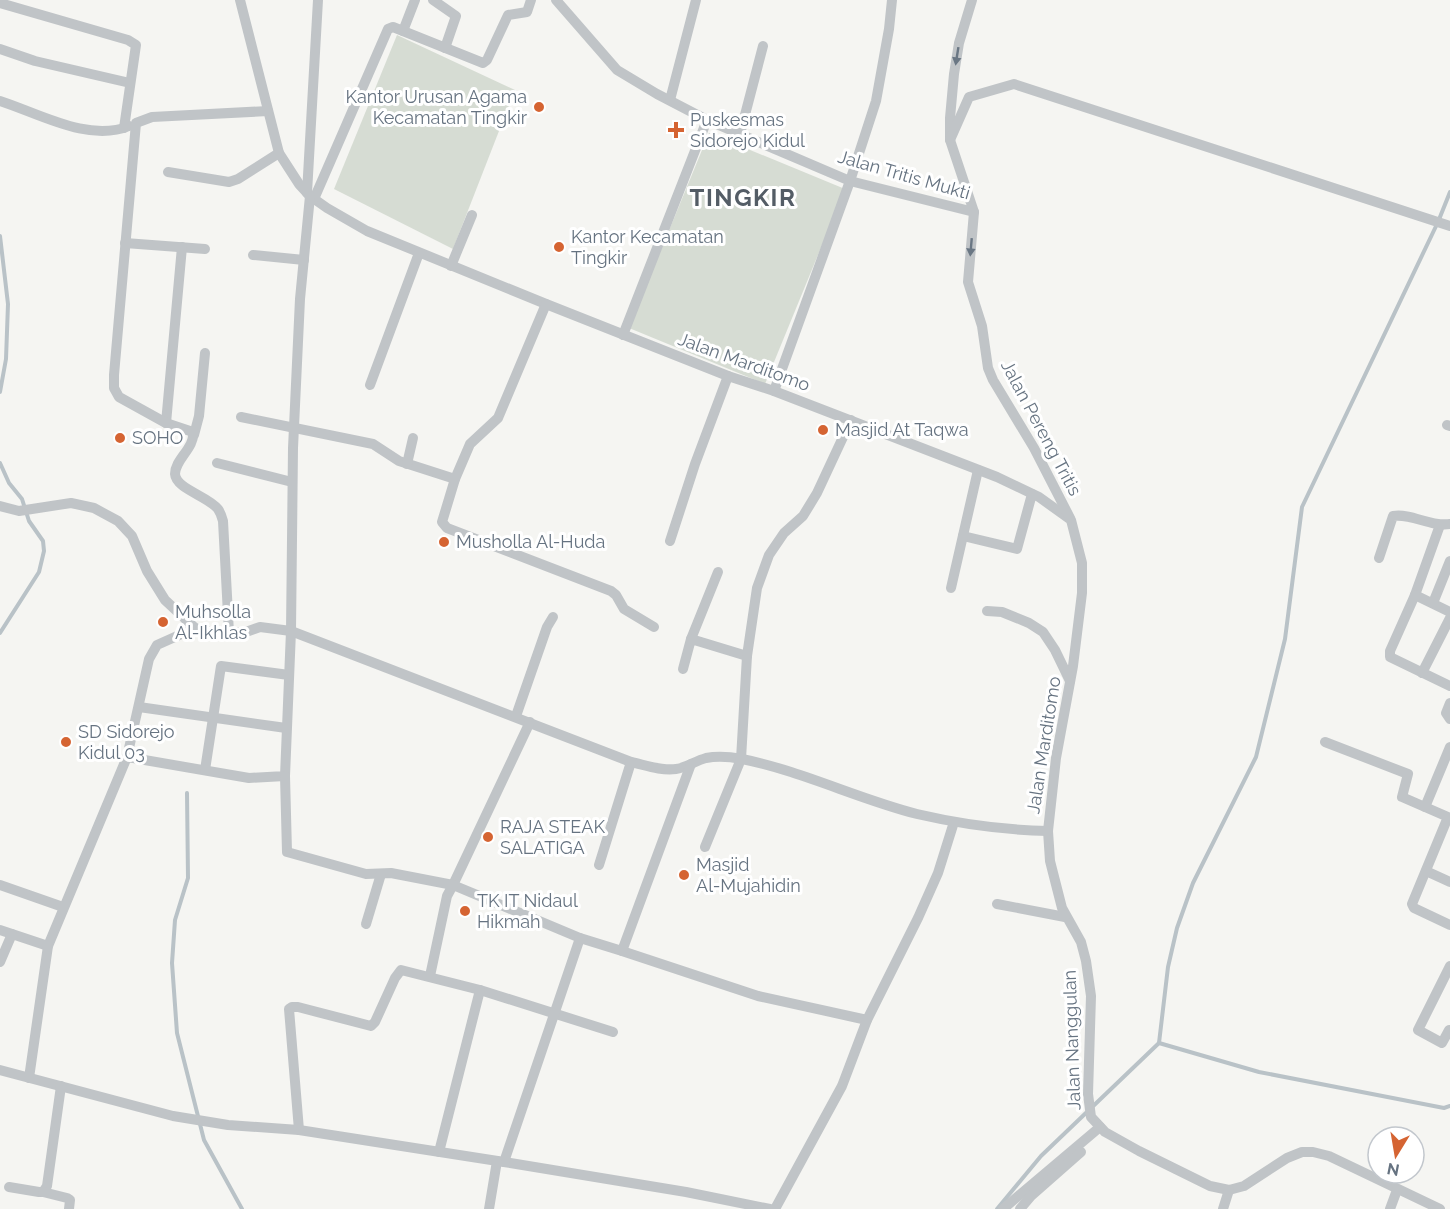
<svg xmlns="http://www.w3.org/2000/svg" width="1450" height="1209" font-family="Raleway,sans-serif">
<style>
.green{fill:#d6dcd3}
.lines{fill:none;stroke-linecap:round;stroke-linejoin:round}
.stream{stroke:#b9c2c7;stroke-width:4}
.minor{stroke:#c0c4c7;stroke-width:10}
.oneway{fill:#6a7784}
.poi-dot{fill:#d56432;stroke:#fff;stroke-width:2}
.labels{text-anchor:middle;stroke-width:6;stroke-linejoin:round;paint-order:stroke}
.poi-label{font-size:18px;fill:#667381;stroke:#fff;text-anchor:start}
.street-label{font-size:18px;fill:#667381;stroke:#fff}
.district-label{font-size:24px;font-weight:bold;letter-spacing:1.5px;fill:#545d66;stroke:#fff}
</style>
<rect width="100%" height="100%" fill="#f5f5f2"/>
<g class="green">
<path d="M397 35 515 90 453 249 334 189Z"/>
<path d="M709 133 845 189 765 384 629 328Z"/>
</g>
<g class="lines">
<g class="stream">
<path d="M0 236 8 304 6 359 0 392"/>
<path d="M0 463 9 483 22 499 29 521 43 541 44 551 39 572 0 633"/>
<path d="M187 793 188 878 175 920 172 963 177 1033 204 1140 242 1209"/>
<path d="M1159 1043 1259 1072 1444 1108 1450 1106"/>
<path d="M997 1209 1041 1156 1159 1043 1168 967 1177 928 1193 883 1256 757 1285 639 1302 507 1438 222 1450 192"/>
</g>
<g class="minor">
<path d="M240 0 279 153 299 184 310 196 327 208 367 231 546 304 728 376 774 391 997 477 1039 497 1071 520 1082 563V593L1073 666 1056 758 1048 831 1050 861 1062 908 1081 942 1086 961 1091 996 1088 1094 1091 1117 1105 1132 1139 1151 1210 1186 1229 1190 1244 1186 1287 1158 1302 1152H1313L1329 1156 1440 1209"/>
<path d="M433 0 456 16 445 48"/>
<path d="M556 0 617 70 657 94 707 120 850 181 974 212"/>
<path d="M972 0 959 43 954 74 950 118V140L974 212 968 282 982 326 988 368 993 380 1034 448 1070 518"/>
<path d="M0 3 128 40 136 45 124 128"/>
<path d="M403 31 415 0"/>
<path d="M0 49 35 61 130 83"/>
<path d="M670 100 696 0"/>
<path d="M0 101C38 113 89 143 129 126"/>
<path d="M740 134 763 46"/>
<path d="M950 140 969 97 1014 84 1450 226"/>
<path d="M168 172 229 182 238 179 279 153"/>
<path d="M307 193 318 0"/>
<path d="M314 199 388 29 393 27 483 63 487 60 508 15 527 12 531 0"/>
<path d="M125 243 205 249"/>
<path d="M253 255 304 260"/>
<path d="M451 266 472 215"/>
<path d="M546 304 498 418 470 444 455 479 442 522 447 528 611 591 616 595 624 609 654 627"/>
<path d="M623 335 707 120"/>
<path d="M370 385 419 253"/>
<path d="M774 391 850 181 876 101 889 29 892 0"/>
<path d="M241 417 373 444 399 461 455 479"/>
<path d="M166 423 182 247"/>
<path d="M1447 425 1450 426"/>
<path d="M194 435 199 416 205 353"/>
<path d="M217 463 292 482"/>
<path d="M407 464 413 438"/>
<path d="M0 506 19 511 71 503 94 508 118 521 132 536 147 571 165 600 195 628 204 631 221 633 246 632 260 627 291 631 631 762C645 765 660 771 676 769 686 768 695 761 706 758 717 756 731 757 742 759 802 771 858 799 917 814 960 824 1004 830 1048 831"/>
<path d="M1440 525 1415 595 1450 612"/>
<path d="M963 536 1017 549 1032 494"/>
<path d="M670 541 695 464 728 376"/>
<path d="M1379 558 1393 516C1412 513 1430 527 1450 524"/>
<path d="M951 588 978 470"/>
<path d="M1415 595 1390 651V657L1450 686"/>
<path d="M1433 603 1450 561"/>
<path d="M987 611 1002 612 1029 623 1043 632 1055 650 1070 681"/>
<path d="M229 633 223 521C222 517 220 512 218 509 208 496 176 489 175 474 175 459 195 448 193 432L166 423 119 397 114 388V375L136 123 152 117 268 111"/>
<path d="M691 639 718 572"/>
<path d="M683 669 691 639 747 656"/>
<path d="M1422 673 1450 618"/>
<path d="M1450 703 1446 713 1450 719"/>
<path d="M139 707 286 728"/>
<path d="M516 716 547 627 553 617"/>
<path d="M530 722 453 885 580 938"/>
<path d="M1325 742 1408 774 1402 797 1425 807"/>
<path d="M1450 747 1425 807 1448 817 1412 904 1414 908 1450 925"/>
<path d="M127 757 249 778 285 776 291 631 293 448 300 299 310 196"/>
<path d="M205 770 221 666 289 675"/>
<path d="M285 776 287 852 366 874 391 873 453 885 447 896 430 976"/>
<path d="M705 847 741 759 747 656 757 588 769 555 784 533 803 516 817 493 851 420"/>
<path d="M599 865 631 762"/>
<path d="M1426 871 1450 882"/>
<path d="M0 885 63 907"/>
<path d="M997 904 1065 917"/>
<path d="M366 924 381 874"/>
<path d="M0 930 48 946"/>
<path d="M622 951 758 996 867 1020"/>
<path d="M0 962 12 934"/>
<path d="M1449 1030 1442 1043 1418 1030 1450 966"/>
<path d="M0 1070 173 1116 228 1125 299 1130 504 1162 686 1192 770 1209"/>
<path d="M29 1078 48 946 127 757 149 659 157 645 195 628"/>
<path d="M299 1130 289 1009 292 1007H298L371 1026 375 1022 395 978 401 970 480 990 613 1032"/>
<path d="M439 1152 480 990"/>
<path d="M504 1162 580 938 622 951 691 764"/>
<path d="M9 1187 39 1192H43L47 1186 61 1086"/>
<path d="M43 1192 67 1198 70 1200 69 1209"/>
<path d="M489 1209 497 1161"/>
<path d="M775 1209 842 1086 867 1020 918 918 938 873 954 822"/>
<path d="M1003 1209 1100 1127"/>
<path d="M1020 1209 1031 1196 1081 1152"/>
<path d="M1223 1209 1229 1190"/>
<path d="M1390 1209 1397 1190"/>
</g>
</g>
<defs><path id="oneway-solid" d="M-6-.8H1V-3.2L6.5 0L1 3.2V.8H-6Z" transform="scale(1.5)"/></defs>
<g class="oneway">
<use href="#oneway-solid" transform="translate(957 56) rotate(99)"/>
<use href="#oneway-solid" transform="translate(971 247) rotate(95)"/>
</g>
<g class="poi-dot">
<circle cx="539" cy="107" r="6"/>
<path d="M673 121h6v6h6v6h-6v6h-6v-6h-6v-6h6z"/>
<circle cx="559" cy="247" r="6"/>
<circle cx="823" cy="430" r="6"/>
<circle cx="120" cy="438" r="6"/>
<circle cx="444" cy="542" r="6"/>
<circle cx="163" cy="622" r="6"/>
<circle cx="66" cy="742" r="6"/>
<circle cx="488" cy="837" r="6"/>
<circle cx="684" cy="875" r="6"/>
<circle cx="465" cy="911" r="6"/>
</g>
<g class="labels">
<g class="poi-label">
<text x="527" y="103" text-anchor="end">Kantor Urusan Agama<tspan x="527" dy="21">Kecamatan Tingkir</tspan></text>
<text x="690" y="126">Puskesmas<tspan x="690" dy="21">Sidorejo Kidul</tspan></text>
<text x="571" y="243">Kantor Kecamatan<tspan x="571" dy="21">Tingkir</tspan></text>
<text x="835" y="436">Masjid At Taqwa</text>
<text x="132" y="444">SOHO</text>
<text x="456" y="548">Musholla Al-Huda</text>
<text x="175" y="618">Muhsolla<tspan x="175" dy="21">Al-Ikhlas</tspan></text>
<text x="78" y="738">SD Sidorejo<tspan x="78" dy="21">Kidul 03</tspan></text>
<text x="500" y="833">RAJA STEAK<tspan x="500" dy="21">SALATIGA</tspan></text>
<text x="696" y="871">Masjid<tspan x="696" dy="21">Al-Mujahidin</tspan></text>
<text x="477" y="907">TK IT Nidaul<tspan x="477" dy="21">Hikmah</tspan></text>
</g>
<g class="street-label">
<text transform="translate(904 175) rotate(16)" y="6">Jalan Tritis Mukti</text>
<text transform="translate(744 362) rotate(20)" y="6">Jalan Marditomo</text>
<text transform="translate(1041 428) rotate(62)" y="6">Jalan Pereng Tritis</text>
<text transform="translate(1044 745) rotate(-81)" y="6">Jalan Marditomo</text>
<text transform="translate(1072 1040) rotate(-92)" y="6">Jalan Nanggulan</text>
</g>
<g class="district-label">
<text x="743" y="206">TINGKIR</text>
</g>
</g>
<g transform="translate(1396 1155) rotate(191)"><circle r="28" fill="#ffffff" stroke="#c2c7cd" stroke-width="1.5"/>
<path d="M0-4.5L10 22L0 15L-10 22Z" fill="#d56432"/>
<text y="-9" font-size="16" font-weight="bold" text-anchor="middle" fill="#667381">N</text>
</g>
</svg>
